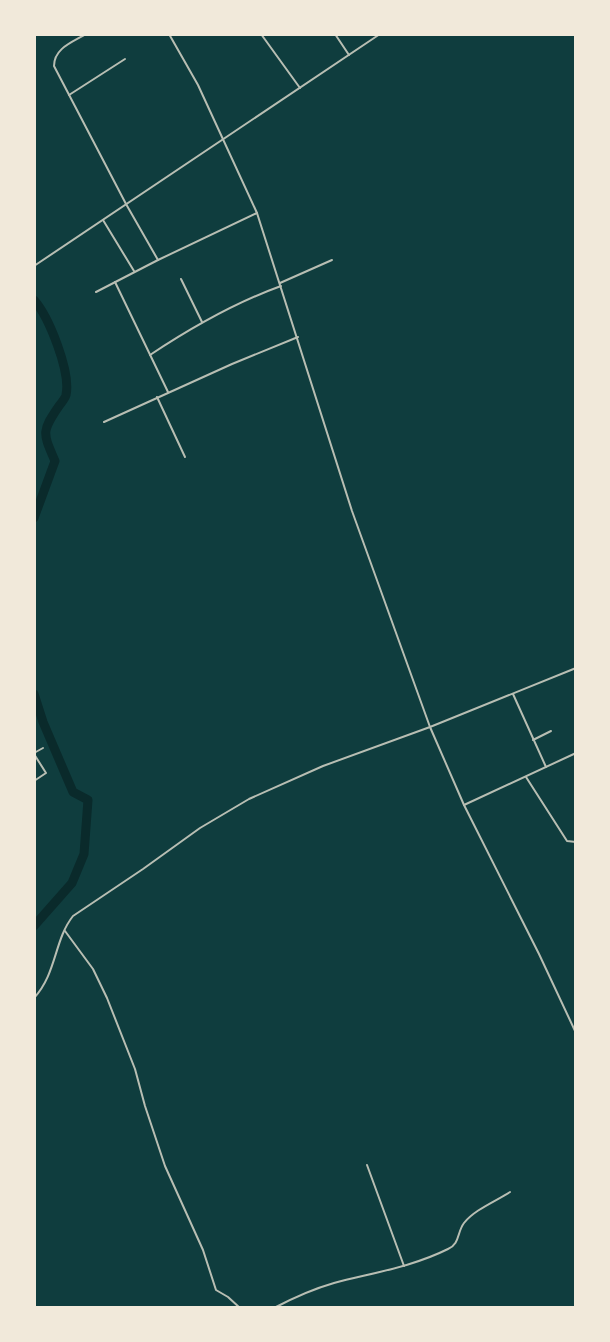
<svg xmlns="http://www.w3.org/2000/svg" width="610" height="1342" font-family="'DejaVu Sans',sans-serif">
<style>
.lines{fill:none;stroke-linecap:round;stroke-linejoin:round}
.river{stroke:#0a2a2b;stroke-width:9}
.minor{stroke:#b8beb3;stroke-width:2}
</style>
<rect width="100%" height="100%" fill="#0f3d3e"/>
<g class="lines">
<g class="river">
<path d="M34 300C49 317 71 372 66 395 65 399 61 403 59 406 41 432 43 433 55 461L34 518"/>
<path d="M34 694 43 722 73 792 88 800 84 854 72 883 34 926"/>
</g>
<g class="minor">
<path d="M86 34C73 42 54 48 54 66L126 204 158 260"/>
<path d="M169 34 198 85 257 213 352 511 430 727 464 805 539 954 576 1033"/>
<path d="M261 34 300 88"/>
<path d="M335 34 349 55"/>
<path d="M69 95 125 59"/>
<path d="M103 220 134 271"/>
<path d="M34 266 380 34"/>
<path d="M181 279 202 322"/>
<path d="M115 282 168 392"/>
<path d="M280 283 332 260"/>
<path d="M96 292 158 260 257 213"/>
<path d="M150 355C192 327 234 303 281 286"/>
<path d="M157 397 185 457"/>
<path d="M104 422 232 364 298 337"/>
<path d="M513 694 546 767"/>
<path d="M533 740 551 731"/>
<path d="M34 753 43 748"/>
<path d="M34 754 46 773 34 781"/>
<path d="M526 777 567 841 576 842"/>
<path d="M464 805 576 753"/>
<path d="M65 931 93 969 107 998 135 1069 145 1106 165 1166 203 1250 216 1290 228 1297 240 1308"/>
<path d="M34 998C57 973 54 940 73 916L143 869 200 828 249 799 323 766 430 727 576 668"/>
<path d="M367 1165 404 1266"/>
<path d="M274 1308C293 1298 313 1289 334 1283 372 1273 412 1267 448 1249 460 1244 457 1232 464 1223 474 1210 496 1201 510 1192"/>
</g>
</g>
<rect width="610" height="1342" fill="none" stroke="#f1e9da" stroke-width="72"/>
</svg>
